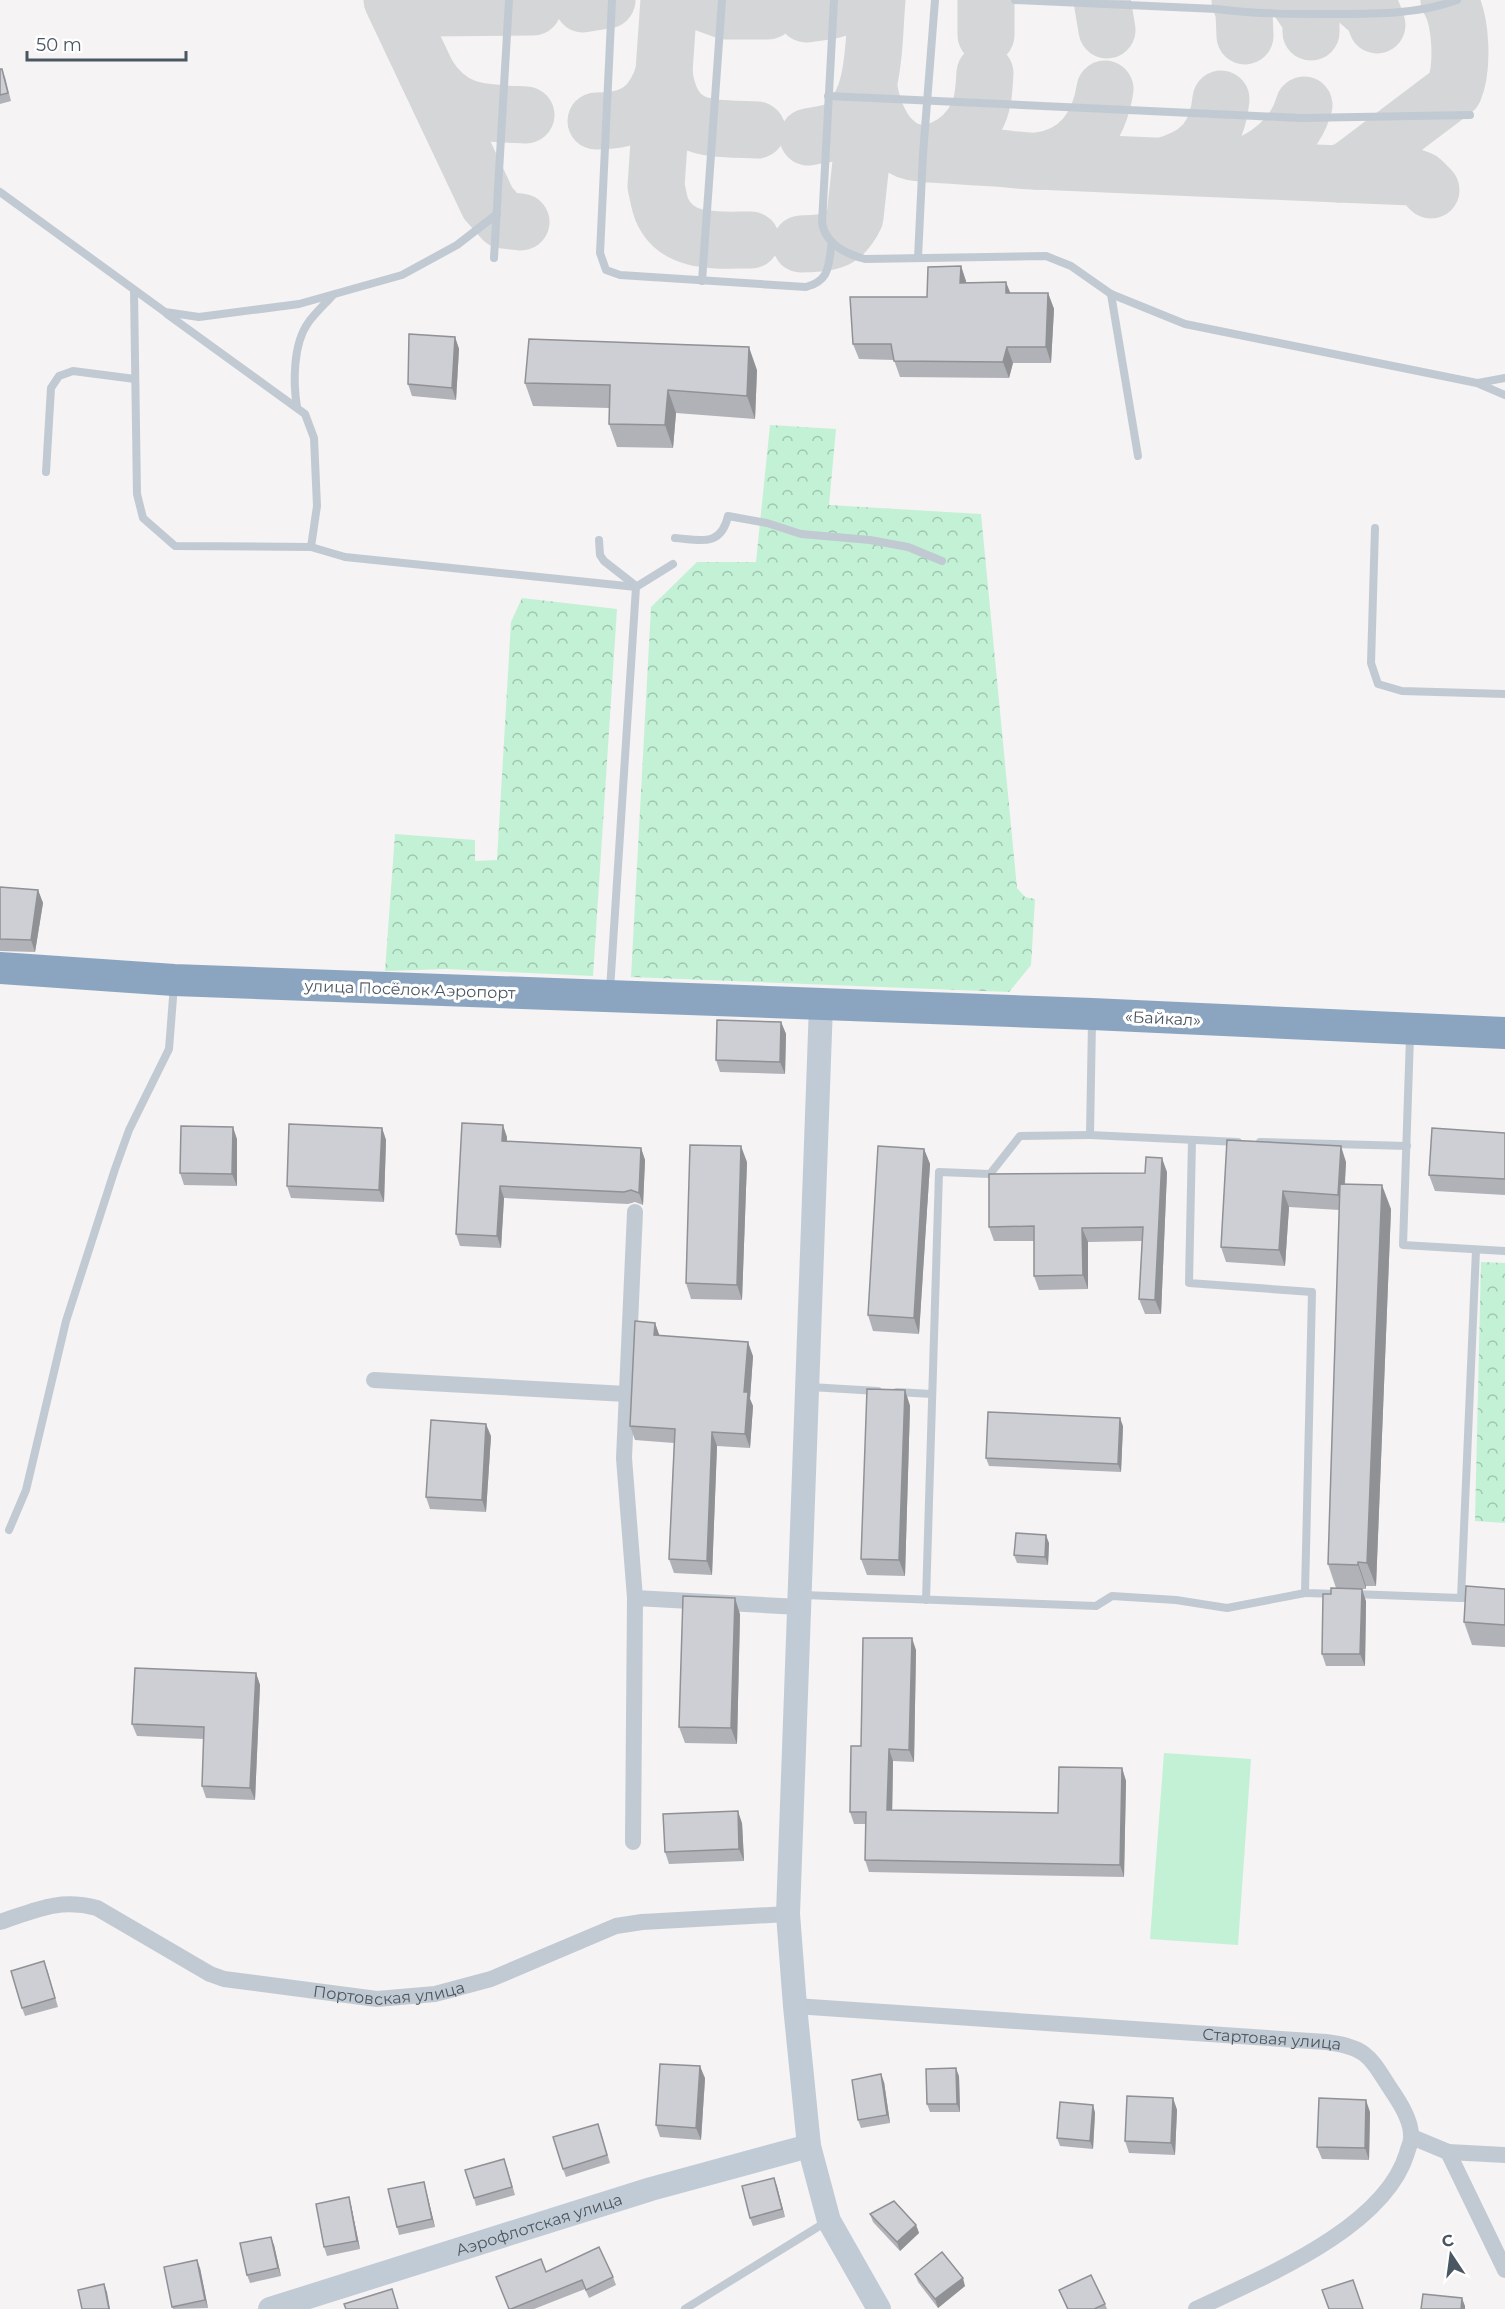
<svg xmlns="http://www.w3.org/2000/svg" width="1505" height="2309" font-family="Montserrat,sans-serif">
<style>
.forest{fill:url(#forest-crowns)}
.pitch{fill:#c3f1d5}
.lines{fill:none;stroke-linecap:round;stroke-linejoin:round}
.taxiway{stroke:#d5d6d8;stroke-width:57}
.lane{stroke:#c1cad2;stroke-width:8}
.street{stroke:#c1cad2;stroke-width:16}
.secondary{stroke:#c1cbd6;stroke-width:24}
.highway{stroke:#8ba5c1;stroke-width:32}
.wall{fill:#b0b2b7}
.shaded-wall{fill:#909195}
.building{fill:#cdcfd5;stroke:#909195;stroke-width:1.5}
.labels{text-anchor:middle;stroke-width:6;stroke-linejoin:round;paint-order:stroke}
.street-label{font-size:16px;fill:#4a5661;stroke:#fff}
</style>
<defs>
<pattern id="forest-crowns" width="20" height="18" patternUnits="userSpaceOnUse" patternTransform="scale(1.5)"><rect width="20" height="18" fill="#c3f1d5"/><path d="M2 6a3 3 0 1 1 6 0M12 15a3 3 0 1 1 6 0" fill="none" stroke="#a0c6b0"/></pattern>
</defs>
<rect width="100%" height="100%" fill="#f5f3f3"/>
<g class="forest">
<path d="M770 425 836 429 829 505 981 514 1017 888 1025 897 1035 899 1031 965 1009 992 631 977 651 607 697 562H756Z"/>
<path d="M522 598 617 609 593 976 446 969 385 971 395 834 475 840V861L497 860 511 622Z"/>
<path d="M1481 1262 1505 1263V1523L1475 1521Z"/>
</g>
<path class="pitch" d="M1164 1753 1251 1759 1238 1945 1150 1939Z"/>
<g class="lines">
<g class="taxiway">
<path d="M392 0 488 203 503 220 521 222"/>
<path d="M400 0 413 7 426 8 533 7"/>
<path d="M669 0 656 186C658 194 659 203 662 210 677 245 719 240 751 240"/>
<path d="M696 0 726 11H768"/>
<path d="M1102 0 1107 30"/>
<path d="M1240 0 1244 12 1245 36"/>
<path d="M1298 0 1311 19V32"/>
<path d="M1357 0 1373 14 1377 25"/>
<path d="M583 4 607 0"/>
<path d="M806 14C824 12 839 11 854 0"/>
<path d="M986 35V0"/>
<path d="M664 73C672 133 708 128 757 130"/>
<path d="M427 74C452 115 483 113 526 115"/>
<path d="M596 121C633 121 652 110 664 73"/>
<path d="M808 137C818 135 831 134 839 129 878 105 873 40 877 0"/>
<path d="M928 154C951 155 974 157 997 158 1011 159 1026 162 1039 161 1079 155 1099 127 1105 89"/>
<path d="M1037 161 1339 174 1352 167 1454 90C1463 69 1462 20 1449 0"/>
<path d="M1163 166C1200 156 1217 138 1221 99"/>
<path d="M1236 169C1267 159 1295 137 1304 105"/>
<path d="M1339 174 1413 177 1421 180 1431 190"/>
<path d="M801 244C828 243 842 244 855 217L869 89C876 126 898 166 942 149 958 143 971 129 978 114 984 101 984 86 985 73"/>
</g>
<g class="lane">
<path d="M612 0 600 253 606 270 620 275 806 287C831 280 828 265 832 242"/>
<path d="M834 0 822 223C826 245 846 254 865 259L1046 256 1071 266 1111 294 1185 324 1477 383 1505 395"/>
<path d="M1015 0 1217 9C1254 14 1291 14 1328 14 1372 14 1416 15 1457 0"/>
<path d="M828 96 1301 118 1470 115"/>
<path d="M0 192 165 312 199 317 299 304 402 275 457 245 497 214"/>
<path d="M494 258 509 0"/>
<path d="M918 258 923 154 935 0"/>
<path d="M702 281 722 0"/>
<path d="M134 291 137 494 143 518 175 546 311 547 345 557 636 587"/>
<path d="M1111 294 1138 456"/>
<path d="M167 314 305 414 314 438 317 506 311 547"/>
<path d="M1478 383 1505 378"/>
<path d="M297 407C293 383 293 344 308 323 315 313 325 304 333 295"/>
<path d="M46 472 51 388 59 376 73 371 135 379"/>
<path d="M1375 528 1371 663 1378 684 1402 691 1505 694"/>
<path d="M675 538C701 540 721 547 728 516L767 523 801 534 870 540 908 547 942 561"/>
<path d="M599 540 600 555 604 561 636 586"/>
<path d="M610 990 636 587 673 564"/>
<path d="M1092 1021 1090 1135 1238 1142"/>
<path d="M1410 1036 1403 1245 1505 1251"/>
<path d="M1192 1140 1189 1283 1312 1292 1305 1593 1340 1594"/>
<path d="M1260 1142 1407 1146"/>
<path d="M810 1387 878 1391"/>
<path d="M897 1392 932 1394"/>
<path d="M9 1530 26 1490 66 1321 115 1169 129 1130 169 1049 174 985"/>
<path d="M1353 1594 1461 1598"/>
<path d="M803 1595 1096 1606 1112 1596 1176 1600 1227 1608 1305 1593"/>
<path d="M1466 1598H1461L1476 1250"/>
<path d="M926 1600 939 1172 990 1174 1020 1136 1090 1135"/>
<path d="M685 2309 826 2222"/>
</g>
<g class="street">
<path d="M635 1212 624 1458 635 1598 799 1607"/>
<path d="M374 1380 626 1394"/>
<path d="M633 1842 635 1598"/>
<path id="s1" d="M0 1922C36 1910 59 1898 97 1908L210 1974 224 1979 377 1999 435 1994 491 1979 616 1926 642 1922 788 1914"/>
<path id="s2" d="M795 2006 1326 2042C1370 2047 1371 2060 1394 2094 1402 2106 1411 2121 1411 2135 1412 2141 1408 2148 1407 2153 1384 2229 1263 2277 1196 2309"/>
<path d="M1412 2137 1448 2152 1505 2270"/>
<path d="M1448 2152 1505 2155"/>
</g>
<g class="secondary">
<path d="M821 1005 788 1914 795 2006 809 2146 829 2221 879 2309"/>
<path id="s3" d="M270 2309 651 2189 809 2146"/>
</g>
<path class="highway" d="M0 968 174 980 1092 1014 1505 1033"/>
</g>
<g class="wall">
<path d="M0 69 5 77 11 101 0 104Z"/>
<path d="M961 266 966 282 1010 293H1048L1054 309 1051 363H1013L1009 378 900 377 894 360 859 359 853 344 927 297Z"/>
<path d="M455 337 459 349 456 400 412 396 408 384Z"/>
<path d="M757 370 755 419 676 413 673 448 617 447 609 424V408L533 406 525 383Z"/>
<path d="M0 887 38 890 43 903 35 952 0 951Z"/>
<path d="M781 1022 786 1034 785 1074 720 1072 716 1060Z"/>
<path d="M382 1128 386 1140 384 1202 291 1198 287 1186Z"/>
<path d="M1505 1133V1195L1435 1191 1429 1175Z"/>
<path d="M507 1137V1141L641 1148 645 1160 643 1205 635 1202 628 1204 504 1198 501 1248 460 1246 456 1234Z"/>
<path d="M237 1139V1186L184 1185 180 1173Z"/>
<path d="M1227 1140 1346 1162 1345 1184 1391 1209 1376 1586H1366V1589L1336 1588 1328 1564 1340 1210 1289 1207 1285 1266 1226 1262 1221 1247Z"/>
<path d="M924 1149 930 1164 919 1334 873 1331 868 1315Z"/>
<path d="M747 1162 742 1300 691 1299 686 1283Z"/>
<path d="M1167 1172 1161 1314H1145L1139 1299 1142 1241 1088 1242V1289L1039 1290 1034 1276V1241H994L989 1227 1145 1173Z"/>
<path d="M655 1323 659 1335 753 1356 750 1399 753 1406 750 1448 717 1446 712 1575 674 1573 669 1559 674 1443 635 1440 630 1426Z"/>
<path d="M905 1390 910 1406 905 1576 867 1575 861 1559Z"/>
<path d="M1123 1426 1121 1472 989 1466 986 1458Z"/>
<path d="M491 1436 486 1512 430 1509 426 1497Z"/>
<path d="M1049 1543 1048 1565 1017 1563 1014 1555Z"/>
<path d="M1505 1589V1647L1472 1645 1464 1622Z"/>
<path d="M1366 1601 1365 1666H1326L1322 1654Z"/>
<path d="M740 1614 737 1744 685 1743 679 1727Z"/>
<path d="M916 1650 914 1762 893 1761 892 1810 1058 1813 1122 1768 1126 1781 1124 1877 869 1872 865 1860V1824H854L850 1812 861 1746Z"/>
<path d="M256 1673 260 1685 255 1800 206 1798 202 1786 204 1739 137 1736 132 1724Z"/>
<path d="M742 1823 744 1861 669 1864 665 1852Z"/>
<path d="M47 1969 58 2007 25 2016 22 2008Z"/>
<path d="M959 2076 960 2112H930L927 2104Z"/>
<path d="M705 2078 701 2140 660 2137 656 2125Z"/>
<path d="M884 2082 890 2123 861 2128 858 2120Z"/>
<path d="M1173 2098 1177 2110 1175 2155 1129 2153 1125 2141Z"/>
<path d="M1093 2105 1095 2113 1093 2149 1060 2146 1057 2138Z"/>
<path d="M1370 2112 1369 2160 1322 2159 1317 2147Z"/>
<path d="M601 2132 610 2163 566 2177 563 2169Z"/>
<path d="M507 2167 515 2195 476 2206 474 2198Z"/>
<path d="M774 2178 785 2217 753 2226 750 2218Z"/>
<path d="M426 2190 435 2227 399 2235 397 2227Z"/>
<path d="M349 2197 351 2205 360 2249 327 2256 324 2247Z"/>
<path d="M870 2214 916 2225 919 2233 900 2251 873 2222Z"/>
<path d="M274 2245 281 2276 250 2283 247 2275Z"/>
<path d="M164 2267 200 2268 208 2308 173 2309Z"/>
<path d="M546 2272 613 2277 616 2285 589 2298 585 2289 534 2309H508Z"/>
<path d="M915 2274 965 2286 938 2308 918 2282Z"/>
<path d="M1059 2290 1105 2304 1107 2309H1067Z"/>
</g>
<g class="shaded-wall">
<path d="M961 266 966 281V298L960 283Z"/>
<path d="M1006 282 1012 297 1006 293Z"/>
<path d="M1048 293 1054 309 1051 363 1046 347Z"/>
<path d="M455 337 459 349 456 400 452 388Z"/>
<path d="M749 347 757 370 755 419 747 396Z"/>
<path d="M1007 347 1013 363 1009 378 1003 362Z"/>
<path d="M668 390 676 413 673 448 665 425Z"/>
<path d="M38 890 43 903 35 952 31 940Z"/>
<path d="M781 1022 786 1034 785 1074 780 1062Z"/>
<path d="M503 1125 507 1137 506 1153 502 1141Z"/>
<path d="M233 1127 237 1139V1186L232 1174Z"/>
<path d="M382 1128 386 1140 384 1202 379 1190Z"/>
<path d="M741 1146 747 1162 742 1300 737 1285Z"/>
<path d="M1341 1146 1346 1162 1343 1211 1338 1195Z"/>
<path d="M641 1148 645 1160 643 1205 639 1193Z"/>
<path d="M924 1149 930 1164 919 1334 914 1318Z"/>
<path d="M1162 1158 1167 1172 1161 1314 1155 1300Z"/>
<path d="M1382 1185 1391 1209 1376 1586 1367 1563Z"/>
<path d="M500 1186 504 1198 501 1248 497 1236Z"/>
<path d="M1283 1191 1289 1207 1285 1266 1279 1250Z"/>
<path d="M1082 1228 1088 1242V1289L1083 1275Z"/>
<path d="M655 1323 660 1337 654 1335Z"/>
<path d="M748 1342 753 1356 750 1399 753 1406 750 1448 745 1434 744 1392Z"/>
<path d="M905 1390 910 1406 905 1576 899 1560Z"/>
<path d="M1120 1418 1123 1426 1121 1472 1118 1464Z"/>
<path d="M486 1424 491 1436 486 1512 482 1500Z"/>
<path d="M712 1432 717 1446 712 1575 707 1561Z"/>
<path d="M1046 1535 1049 1543 1048 1565 1045 1557Z"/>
<path d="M1358 1562 1366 1586V1589L1358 1565Z"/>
<path d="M1362 1589 1366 1601 1365 1666 1360 1654Z"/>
<path d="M735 1598 740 1614 737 1744 731 1728Z"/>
<path d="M912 1638 916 1650 914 1762 909 1750Z"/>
<path d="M256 1673 260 1685 255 1800 250 1788Z"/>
<path d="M889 1749 893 1761 892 1822 887 1810Z"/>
<path d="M1122 1768 1126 1781 1124 1877 1120 1865Z"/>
<path d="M738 1811 742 1823 744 1861 739 1849Z"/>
<path d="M700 2066 705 2078 701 2140 696 2128Z"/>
<path d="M956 2068 959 2076 960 2112 957 2104Z"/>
<path d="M881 2074 884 2082 890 2123 887 2115Z"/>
<path d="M1173 2098 1177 2110 1175 2155 1171 2143Z"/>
<path d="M1366 2100 1370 2112 1369 2160 1365 2148Z"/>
<path d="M1093 2105 1095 2113 1093 2149 1090 2141Z"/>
<path d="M774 2178 777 2186 785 2217 782 2209Z"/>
<path d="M424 2182 426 2190 435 2227 432 2219Z"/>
<path d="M349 2197 351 2205 360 2249 357 2241Z"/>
<path d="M916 2225 919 2233 900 2251 897 2242Z"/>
<path d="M271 2237 274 2245 281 2276 278 2268Z"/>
<path d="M197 2260 200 2268 208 2308 205 2300Z"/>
<path d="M963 2278 965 2286 938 2308 935 2299Z"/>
<path d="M104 2284 107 2292 110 2309H109Z"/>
<path d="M1462 2298 1465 2306V2309H1461Z"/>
</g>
<g class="building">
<path d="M0 69H2L8 93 0 95Z"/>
<path d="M961 266 960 283 1006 282V293H1048L1046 347H1007L1003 362 894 361 891 344H853L850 297H927L928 267Z"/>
<path d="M409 334 455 337 452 388 408 384Z"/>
<path d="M529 339 749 347 747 396 668 390 665 425 609 424 610 385 525 383Z"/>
<path d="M0 887 38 890 31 940 0 939Z"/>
<path d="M717 1020 781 1022 780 1062 716 1060Z"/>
<path d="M462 1123 503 1125 502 1141 641 1148 639 1193 631 1190 624 1192 500 1186 497 1236 456 1234Z"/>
<path d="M289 1124 382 1128 379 1190 287 1186Z"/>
<path d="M181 1126 233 1127 232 1174 180 1173Z"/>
<path d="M1432 1128 1505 1133V1179L1429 1175Z"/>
<path d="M1227 1140 1341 1146 1338 1195 1283 1191 1279 1250 1221 1247Z"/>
<path d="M690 1145 741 1146 737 1285 686 1283Z"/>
<path d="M878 1146 924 1149 914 1318 868 1315Z"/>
<path d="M1146 1157 1162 1158 1155 1300 1139 1299 1143 1227 1082 1228 1083 1275 1034 1276V1226L989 1227V1174L1145 1173Z"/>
<path d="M1340 1184 1382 1185 1367 1563 1358 1562V1565L1328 1564Z"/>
<path d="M635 1321 655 1323 654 1335 748 1342 744 1392H748L745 1434 712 1432 707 1561 669 1559 675 1429 630 1426Z"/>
<path d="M867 1389 905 1390 899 1560 861 1559Z"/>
<path d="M988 1412 1120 1418 1118 1464 986 1458Z"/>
<path d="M431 1420 486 1424 482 1500 426 1497Z"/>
<path d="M1016 1533 1046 1535 1045 1557 1014 1555Z"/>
<path d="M1466 1586 1505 1589V1625L1464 1622Z"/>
<path d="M1331 1588 1362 1589 1360 1654H1322L1323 1594H1331Z"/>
<path d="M683 1596 735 1598 731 1728 679 1727Z"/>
<path d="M863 1638H912L909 1750 889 1749 887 1810 1058 1813 1059 1767 1122 1768 1120 1865 865 1860 866 1812H850L851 1746H861Z"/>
<path d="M135 1668 256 1673 250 1788 202 1786 204 1727 132 1724Z"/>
<path d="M738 1811 739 1849 665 1852 663 1814Z"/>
<path d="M44 1961 55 1998 22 2008 11 1971Z"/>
<path d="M660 2064 700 2066 696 2128 656 2125Z"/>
<path d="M956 2068 957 2104H927L926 2069Z"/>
<path d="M881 2074 887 2115 858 2120 852 2080Z"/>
<path d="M1127 2096 1173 2098 1171 2143 1125 2141Z"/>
<path d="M1319 2098 1366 2100 1365 2148 1317 2147Z"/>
<path d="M1060 2102 1093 2105 1090 2141 1057 2138Z"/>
<path d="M598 2124 607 2155 563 2169 553 2137Z"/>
<path d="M504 2159 512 2187 474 2198 465 2170Z"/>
<path d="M774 2178 782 2209 750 2218 742 2186Z"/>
<path d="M424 2182 432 2219 397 2227 388 2189Z"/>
<path d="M349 2197 357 2241 324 2247 316 2204Z"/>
<path d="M894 2201 916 2225 897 2242 870 2214Z"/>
<path d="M271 2237 278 2268 247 2275 240 2243Z"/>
<path d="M599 2247 613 2277 586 2290 582 2280 511 2309H509L496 2277 541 2259 546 2272Z"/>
<path d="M942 2252 963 2278 935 2299 915 2274Z"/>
<path d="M197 2260 205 2300 172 2307 164 2267Z"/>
<path d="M1091 2275 1105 2304 1094 2309H1068L1059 2290Z"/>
<path d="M1353 2280 1363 2309H1329L1322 2290Z"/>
<path d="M104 2284 109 2309H82L78 2290Z"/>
<path d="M392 2289 398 2309H346L344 2304Z"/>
<path d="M1423 2294 1462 2298 1461 2309H1421Z"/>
</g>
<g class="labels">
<g class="street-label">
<text transform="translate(410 989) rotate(2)" y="6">улица Посёлок Аэропорт</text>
<text transform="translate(1163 1018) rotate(3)" y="6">«Байкал»</text>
<text dy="6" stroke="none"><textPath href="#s1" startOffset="412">Портовская улица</textPath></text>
<text dy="6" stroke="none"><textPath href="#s2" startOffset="478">Стартовая улица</textPath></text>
<text dy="6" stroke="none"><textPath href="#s3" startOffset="282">Аэрофлотская улица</textPath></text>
</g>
</g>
<g transform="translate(1451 2255) rotate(347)" stroke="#ffffff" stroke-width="4.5" paint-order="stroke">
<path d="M0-4.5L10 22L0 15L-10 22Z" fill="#4a5661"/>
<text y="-9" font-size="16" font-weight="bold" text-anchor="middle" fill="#4a5661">С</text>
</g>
<path d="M27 51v9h159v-9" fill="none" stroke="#4a5661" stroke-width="3"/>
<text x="36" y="51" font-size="18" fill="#4a5661" stroke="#ffffff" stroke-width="4.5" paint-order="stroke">50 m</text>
</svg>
